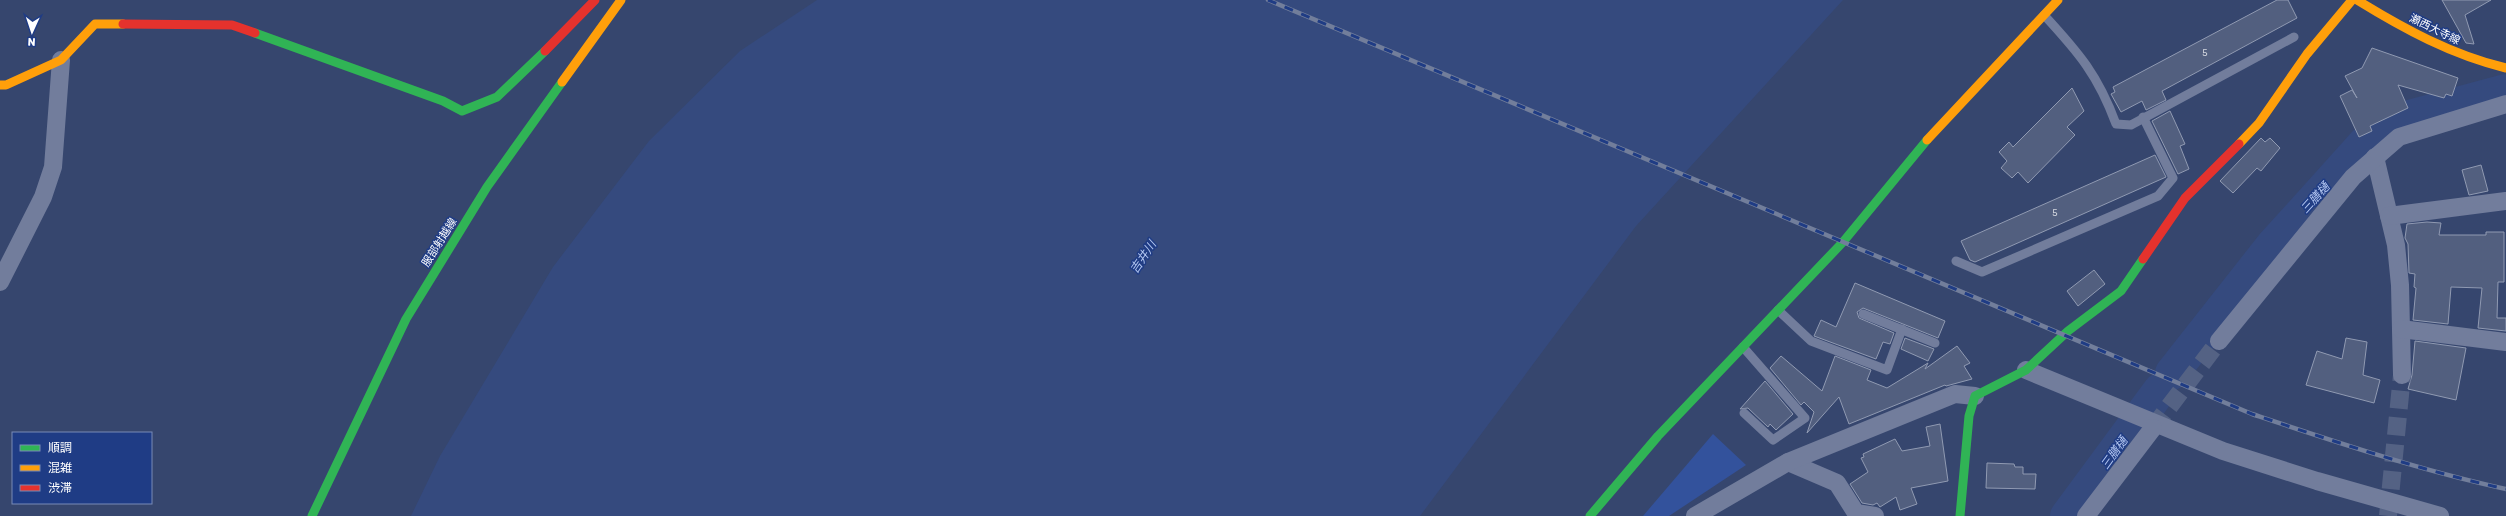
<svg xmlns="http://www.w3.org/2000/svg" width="2506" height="516" font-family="Rubik,'Noto Sans JP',sans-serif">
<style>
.green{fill:#33529c}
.water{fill:#354a7e}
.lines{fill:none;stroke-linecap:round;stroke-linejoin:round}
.river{stroke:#354a7e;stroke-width:34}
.building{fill:#525f7f;stroke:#909ab2}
.street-tunnel{stroke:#546284;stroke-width:18;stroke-dasharray:18 9;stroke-linecap:butt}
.lane{stroke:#727d9c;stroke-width:9}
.street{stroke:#727d9c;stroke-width:18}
.fast{stroke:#30b455;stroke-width:9}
.slow{stroke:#ff9f0a;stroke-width:9}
.jam{stroke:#e5322d;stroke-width:9}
.rail-casing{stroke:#727e9b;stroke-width:4.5}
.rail{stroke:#1f3c85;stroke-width:3;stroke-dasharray:9;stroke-linecap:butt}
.labels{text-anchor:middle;stroke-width:3;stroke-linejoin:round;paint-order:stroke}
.number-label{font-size:9px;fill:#d4d7df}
.street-label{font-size:11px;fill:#fff;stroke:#1f3c85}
.water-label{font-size:12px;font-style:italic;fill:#b3c6f1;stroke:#1f3c85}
</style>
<rect width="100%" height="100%" fill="#36466e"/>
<path class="green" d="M1713 434 1746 465 1669 516H1643Z"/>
<path class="water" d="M817 0H1843L1636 226 1420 516H411L440 456 553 267 649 141 740 51Z"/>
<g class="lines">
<g class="river">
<path d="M2172 373 2272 246 2365 143 2406 118 2506 91"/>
<path d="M2067 516 2160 390"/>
</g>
</g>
<g class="building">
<path d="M2277 0H2288L2297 18 2162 91 2166 100 2146 110 2142 101 2121 112 2111 94 2115 92 2113 87Z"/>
<path d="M2442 0H2491L2465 15 2474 44 2466 43Z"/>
<path d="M2372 48 2458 78 2452 96 2446 94 2444 98 2398 85 2408 108 2370 126 2372 131 2359 137 2340 96 2352 90 2357 98 2345 76 2362 68Z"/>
<path d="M2072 88 2084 111 2067 127 2075 135 2028 183 2018 172 2012 178 2001 168 2007 161 1999 152 2009 142 2013 147Z"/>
<path d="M2170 111 2185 144 2180 146 2189 169 2178 174 2152 121Z"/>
<path d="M2261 138 2265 142 2270 138 2280 148 2261 171 2257 168 2233 193 2220 181Z"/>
<path d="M2155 155 2166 177 1975 262 1970 260 1961 241Z"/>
<path d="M2481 165 2488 191 2469 195 2462 170Z"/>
<path d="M2427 222 2441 223 2439 235H2486V232H2504V282H2498L2497 318H2506V331L2478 328 2482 288 2451 287 2448 324 2413 320 2416 288 2414 287 2415 274 2409 273 2408 244 2405 238 2407 224Z"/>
<path d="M2094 270 2105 284 2078 306 2067 291Z"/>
<path d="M1855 283 1945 321 1938 338 1863 308 1857 312 1859 318 1894 333 1890 344 1883 342 1876 359 1814 336 1821 320 1836 327Z"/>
<path d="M1905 338 1934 349 1928 361 1901 349Z"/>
<path d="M2346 338 2367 342 2363 375 2380 380 2374 403 2306 385 2317 351 2342 359Z"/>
<path d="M2415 341 2466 348 2456 400 2408 389 2412 375Z"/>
<path d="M1957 346 1970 363 1964 366 1972 379 1946 386 1945 385 1849 424 1839 397 1807 433 1814 412 1804 402 1801 405 1770 368 1781 356 1822 391 1835 356 1871 370 1867 380 1887 388 1928 363 1925 369Z"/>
<path d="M1765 381 1793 414 1776 430 1770 424 1768 427 1748 408 1740 409Z"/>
<path d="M1940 424 1948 481 1911 488 1917 504 1900 510 1896 497 1880 507 1877 503 1873 505 1862 503 1850 484 1868 472 1861 458 1864 457 1863 454 1895 439 1902 451 1930 446 1926 427Z"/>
<path d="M1987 463 2014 464 2015 467H2023V474H2036L2035 489 1986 488Z"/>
</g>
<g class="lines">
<g class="street-tunnel">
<path d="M2153 428 2219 341"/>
<path d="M2388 516 2402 375"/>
</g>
<g class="lane">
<path d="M2044 15C2079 53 2098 75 2116 124L2131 125 2294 37"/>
<path d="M1956 261 1982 272 2158 196 2173 178 2143 117"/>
<path d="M1778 310 1811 341 1887 370 1902 329"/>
<path d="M1863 314 1935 343"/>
<path d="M1743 347 1805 418 1773 440 1744 413"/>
</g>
<g class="street">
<path d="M2375 157 2396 245 2400 285 2402 375"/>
<path d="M2389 216 2506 201"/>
<path d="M0 282 43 197 53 167 61 60"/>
<path d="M2401 329 2506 342"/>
<path d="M2219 341 2353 177 2399 137 2506 104"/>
<path d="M2026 370 2223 451 2317 481 2440 516"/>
<path d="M1788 462 1837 483 1856 513 1875 516"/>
<path d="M1695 516 1788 462 1955 394 1975 396"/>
<path d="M2086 516 2153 428"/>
</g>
<g class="fast">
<path d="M255 33 443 101 462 111 497 97 545 51"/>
<path d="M312 516 406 319 487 187 562 82"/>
<path d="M1590 516 1658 436 1843 242 1927 140"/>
<path d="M1960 516 1969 416 1975 396 2026 370 2068 331 2121 291 2143 259"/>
</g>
<g class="slow">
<path d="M2357 0C2404 29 2452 55 2506 68"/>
<path d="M562 82 621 0"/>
<path d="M0 85H6L61 60 95 24H123"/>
<path d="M1927 140 2058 0"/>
<path d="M2239 144 2259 123 2307 54 2352 0"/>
</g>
<g class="jam">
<path d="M123 24 232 25 255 33"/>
<path d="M545 51 595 0"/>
<path d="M2143 259 2185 198 2239 144"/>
</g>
<defs>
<path id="rail" d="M1268 0 2252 414C2336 442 2419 470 2506 489"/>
</defs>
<use href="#rail" class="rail-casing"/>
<use href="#rail" class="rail"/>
</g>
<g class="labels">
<g class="number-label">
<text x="2205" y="56">5</text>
<text x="2055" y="216">5</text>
</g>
<g class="street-label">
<text transform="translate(2435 29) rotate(26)" y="4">瀬西大寺線</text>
<text transform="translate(439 242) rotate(-58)" y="4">服部射越線</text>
</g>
<g class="water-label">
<text transform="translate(2315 198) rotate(-48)" y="4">三膳樋</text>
<text transform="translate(1143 257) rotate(-56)" y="4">吉井川</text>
<text transform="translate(2114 453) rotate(-54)" y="4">三膳樋</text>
</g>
</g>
<rect x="12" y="432" width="140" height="72" fill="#1f3c85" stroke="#798ab6"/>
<rect x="20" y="445" width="20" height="6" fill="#30b455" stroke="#798ab6"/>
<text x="48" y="452" font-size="12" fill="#ffffff">順調</text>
<rect x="20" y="465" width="20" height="6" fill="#ff9f0a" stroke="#798ab6"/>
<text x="48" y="472" font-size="12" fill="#ffffff">混雑</text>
<rect x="20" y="485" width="20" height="6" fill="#e5322d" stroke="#798ab6"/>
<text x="48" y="492" font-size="12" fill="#ffffff">渋滞</text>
<g transform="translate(32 32) rotate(183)" stroke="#1f3c85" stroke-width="3" paint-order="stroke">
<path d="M0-3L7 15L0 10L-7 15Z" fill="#ffffff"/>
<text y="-6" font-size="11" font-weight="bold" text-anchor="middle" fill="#ffffff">N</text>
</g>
</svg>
